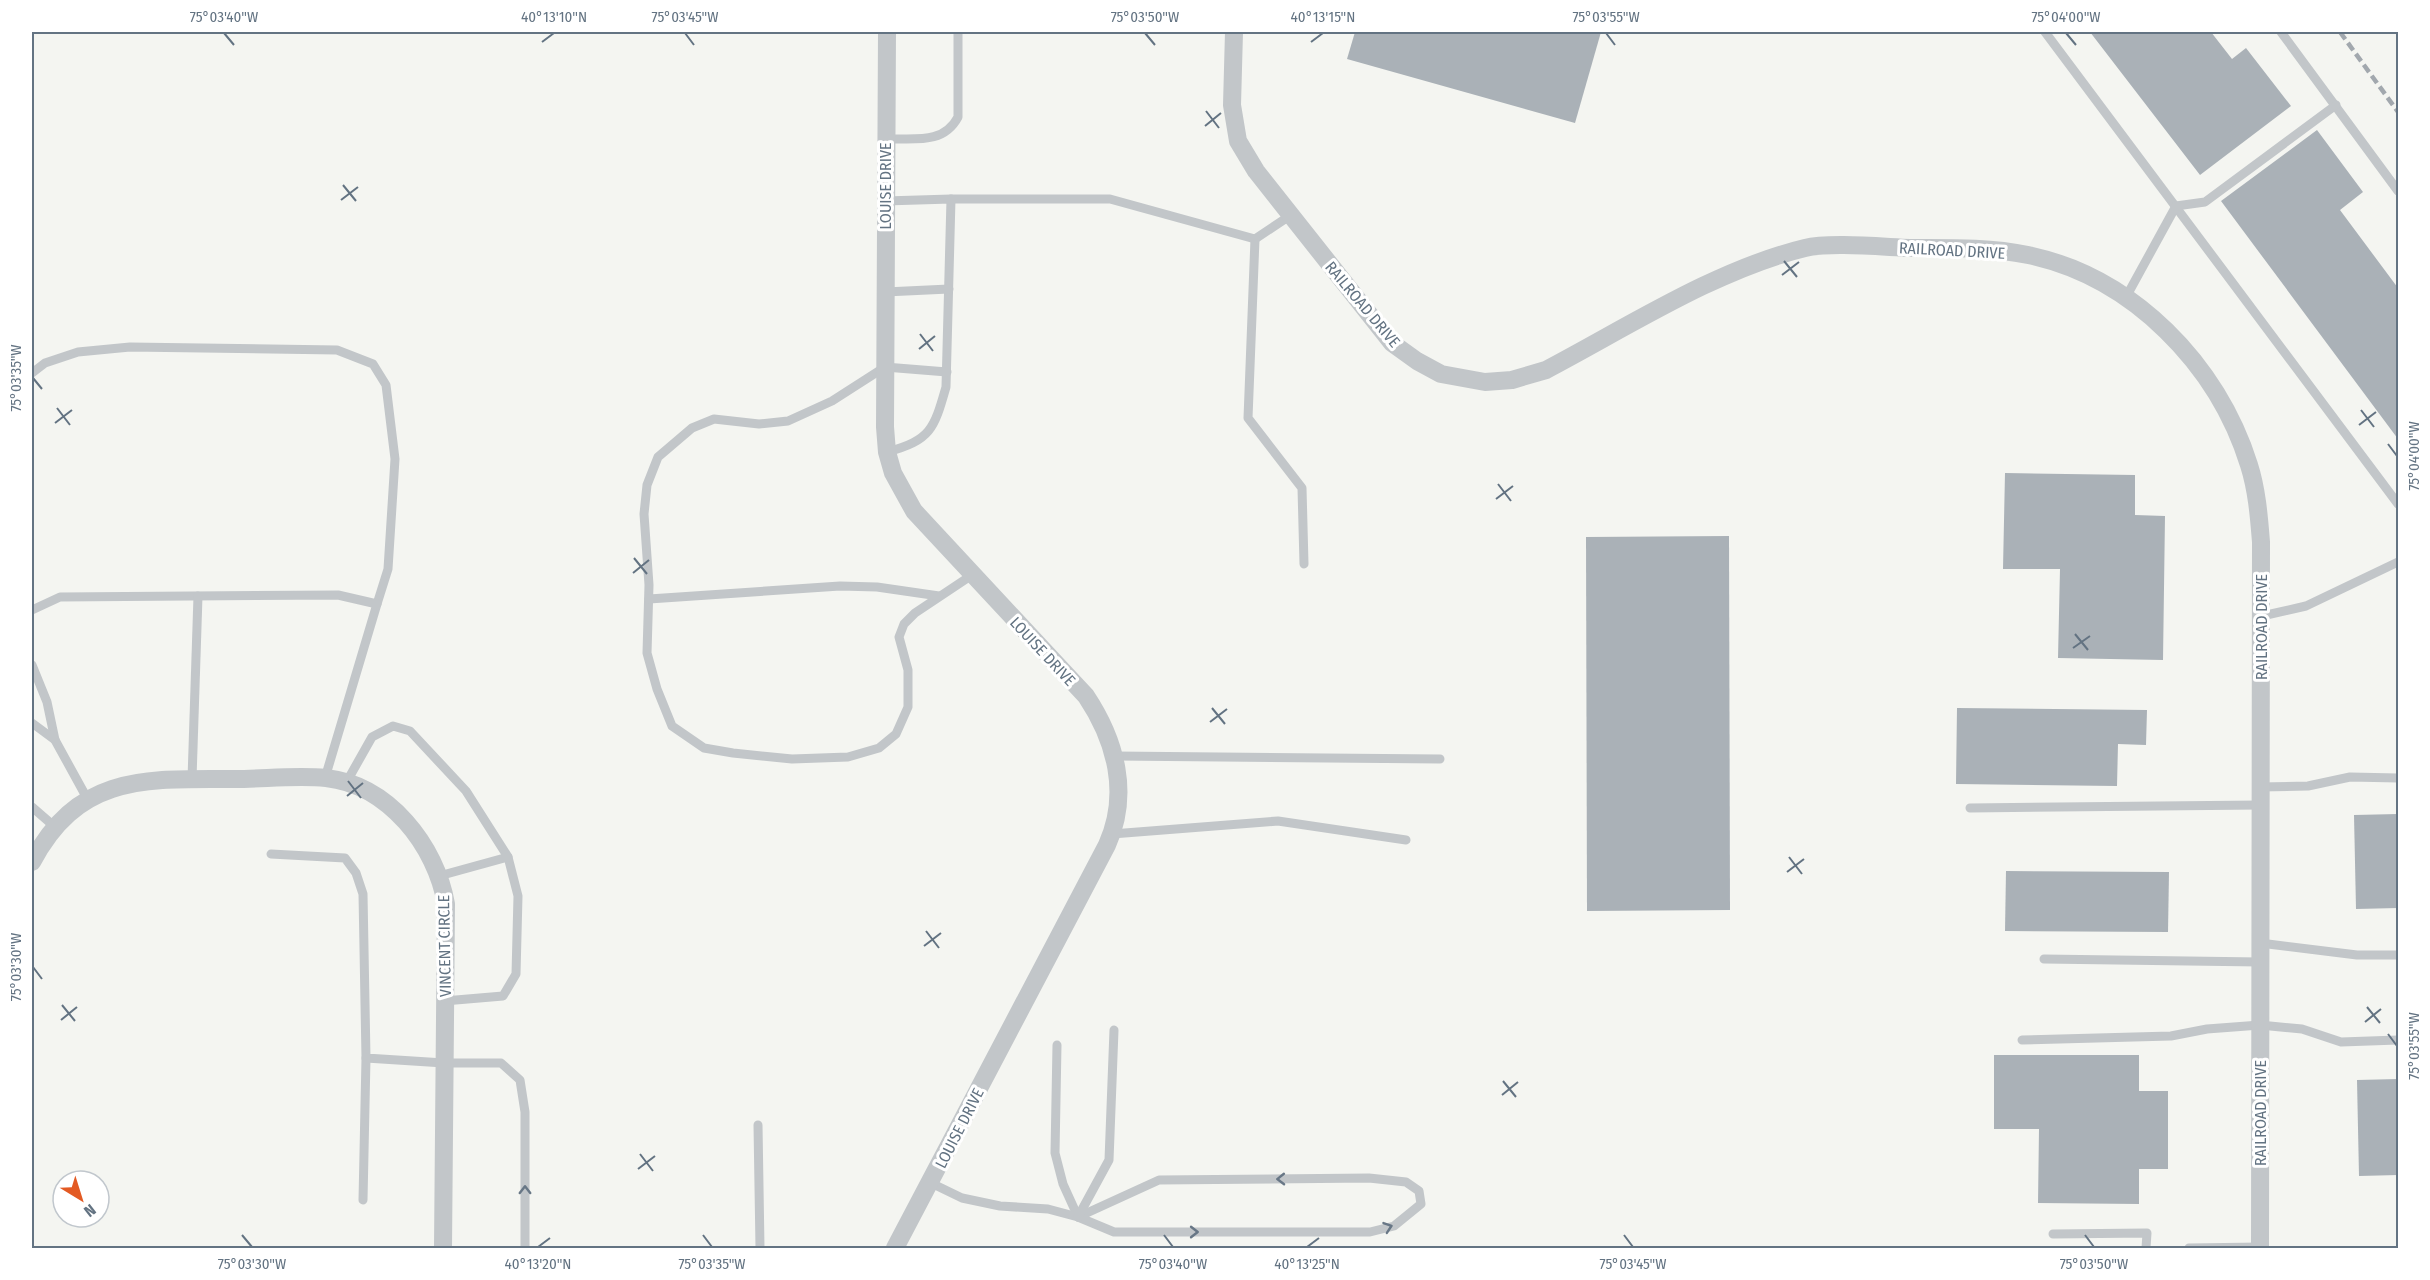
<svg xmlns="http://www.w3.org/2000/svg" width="2430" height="1280" font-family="'Fira Sans Condensed',sans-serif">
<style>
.building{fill:#aab1b7}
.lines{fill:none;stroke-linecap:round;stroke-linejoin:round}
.service{stroke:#c2c6c9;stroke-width:9}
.minor{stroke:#c2c6c9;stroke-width:18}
.rail{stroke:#a2a8ae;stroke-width:4.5;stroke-dasharray:9 4.5;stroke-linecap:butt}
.oneway{stroke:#687786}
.ticks{fill:none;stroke:#637382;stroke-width:2}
.labels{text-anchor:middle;stroke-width:6;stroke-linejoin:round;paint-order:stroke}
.street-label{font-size:16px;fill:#637382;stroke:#fff}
.neatline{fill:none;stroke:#637382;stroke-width:2}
.ticks-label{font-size:15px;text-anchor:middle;fill:#637382}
</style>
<rect width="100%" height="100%" fill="#f4f5f1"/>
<g class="building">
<path d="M1355 32H1601L1575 123 1347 59Z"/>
<path d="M2090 32H2211L2232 59 2246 48 2291 106 2200 175Z"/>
<path d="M2317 130 2363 192 2340 210 2398 288V439L2221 201Z"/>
<path d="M2005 473 2135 475V515L2165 516 2163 660 2058 658 2060 569H2003Z"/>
<path d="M1729 536 1730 910 1587 911 1586 537Z"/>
<path d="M1957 708 2147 710 2146 745 2118 744 2117 786 1956 784Z"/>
<path d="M2398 814V908L2356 909 2354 815Z"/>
<path d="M2006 871 2169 872 2168 932 2005 931Z"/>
<path d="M1994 1055H2139V1091H2168V1169H2139V1204L2038 1203 2039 1129H1994Z"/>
<path d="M2398 1079V1175L2359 1176 2357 1080Z"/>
</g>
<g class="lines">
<g class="service">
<path d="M2045 32 2398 504"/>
<path d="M2281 32 2398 191"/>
<path d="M885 139C914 138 943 145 958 117V32"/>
<path d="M951 199H1110L1255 239 1291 215"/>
<path d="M885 201 951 199 946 387C934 429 931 440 887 452"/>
<path d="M1255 239 1248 418 1302 488 1304 564"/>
<path d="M885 292 949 289"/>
<path d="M2125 299 2176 206 2205 202 2336 105"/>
<path d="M947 372 885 367 832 401 788 421 759 424 714 419 692 428 658 457 647 485 644 514 649 585 647 653 657 689 672 726 704 748 733 753 792 759 848 757 879 748 896 734 908 707V670L899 637 904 624 915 613 972 575"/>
<path d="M32 373 45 363 78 352 130 347 337 350 373 364 386 385 395 459 388 569 377 604"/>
<path d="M649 599 840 586 877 587 939 596"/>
<path d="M32 610 60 597 338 595 377 604 325 778"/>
<path d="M2262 616 2306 606 2398 562"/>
<path d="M32 665 47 702 55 740"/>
<path d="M32 723 55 740 88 800"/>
<path d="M1115 756 1440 759"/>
<path d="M192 779 198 596"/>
<path d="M346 783 372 737 393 726 410 731 466 791 508 857 518 896 516 974 503 996 444 1001"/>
<path d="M2260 787 2308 786 2350 777 2398 778"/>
<path d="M32 807 55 827"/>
<path d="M1970 808 2260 805"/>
<path d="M1112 834 1278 821 1406 840"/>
<path d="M271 854 345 858 356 873 363 894 366 1058 444 1063H501L520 1080 525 1112V1248"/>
<path d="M439 876 508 857"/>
<path d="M2260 943 2357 955H2398"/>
<path d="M2044 959 2260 962"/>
<path d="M2022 1040 2171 1036 2207 1029 2260 1025 2302 1029 2341 1042 2398 1040"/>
<path d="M1057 1045 1055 1153 1063 1184 1078 1217"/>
<path d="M758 1125 760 1248"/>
<path d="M931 1183 962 1198 1000 1206 1048 1209 1078 1217 1114 1232H1370L1394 1226 1421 1204 1419 1191 1406 1182 1369 1178 1159 1180 1078 1217"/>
<path d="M363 1200 366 1058"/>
<path d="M1078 1217 1109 1160 1114 1030"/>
<path d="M2053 1234 2147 1233 2146 1248"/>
<path d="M2189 1248 2260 1247"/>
</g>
<g class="minor">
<path d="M887 32 885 427 887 452 893 473 914 511 1086 696C1116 741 1130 794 1107 845L895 1248"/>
<path d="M1234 32 1232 105 1238 141 1256 171 1392 343 1417 361 1441 374 1485 382 1512 380 1546 370C1626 328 1717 269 1805 248 1829 242 1883 247 1910 248 1950 248 1989 247 2028 255 2133 277 2218 365 2249 465 2257 490 2259 517 2261 542L2260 1248"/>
<path d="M32 862C79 773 147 779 235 779 264 779 296 775 326 778 389 785 436 846 446 904L443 1248"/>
</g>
<path class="rail" d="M2340 32 2398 112"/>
</g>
<defs><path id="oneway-chevron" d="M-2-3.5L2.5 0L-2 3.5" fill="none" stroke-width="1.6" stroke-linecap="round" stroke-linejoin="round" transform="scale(1.5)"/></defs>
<g class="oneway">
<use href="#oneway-chevron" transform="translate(1281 1179) rotate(179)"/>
<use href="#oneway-chevron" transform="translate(525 1190) rotate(-90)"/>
<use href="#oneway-chevron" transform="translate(1388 1227) rotate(-19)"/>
<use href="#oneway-chevron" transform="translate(1194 1232)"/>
</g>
<path class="ticks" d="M224 33 234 45M685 33 694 45M1145 33 1155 45M1606 33 1615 45M2066 33 2076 45M542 42 554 33M1311 42 1323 33M1206 111 1219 128M1205 126 1221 113M343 185 356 201M341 200 358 187M1784 261 1797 277M1782 275 1799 262M920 334 933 351M919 349 935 336M33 378 42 389M57 408 70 425M2361 410 2374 427M55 423 72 410M2359 425 2376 412M2388 444 2397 456M1498 484 1511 501M1496 499 1513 486M634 558 647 574M633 573 649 560M2075 634 2088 650M2073 648 2090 636M1212 708 1225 724M1210 722 1227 709M348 781 361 798M347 796 363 783M1789 857 1802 874M1787 872 1804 859M926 931 939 948M924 946 941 933M33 967 42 979M62 1005 75 1021M2367 1007 2380 1023M61 1020 77 1007M2365 1022 2381 1009M2388 1034 2397 1046M1503 1081 1516 1097M1502 1095 1518 1082M640 1154 653 1171M638 1169 655 1156M242 1235 252 1247M703 1235 712 1247M1164 1235 1173 1247M1624 1235 1633 1247M2085 1235 2094 1247M538 1247 550 1238M1307 1247 1319 1238"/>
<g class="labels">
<g class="street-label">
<text transform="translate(885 186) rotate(-90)" y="6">LOUISE DRIVE</text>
<text transform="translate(1952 250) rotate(3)" y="6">RAILROAD DRIVE</text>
<text transform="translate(1363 304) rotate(50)" y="6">RAILROAD DRIVE</text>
<text transform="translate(2261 627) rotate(-90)" y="6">RAILROAD DRIVE</text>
<text transform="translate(1043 651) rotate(47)" y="6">LOUISE DRIVE</text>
<text transform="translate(444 946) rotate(-91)" y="6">VINCENT CIRCLE</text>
<text transform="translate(2260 1113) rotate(-90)" y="6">RAILROAD DRIVE</text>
<text transform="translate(959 1128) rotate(-63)" y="6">LOUISE DRIVE</text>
</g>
</g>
<rect width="2430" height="1280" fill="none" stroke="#ffffff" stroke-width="66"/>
<g transform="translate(81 1199) rotate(142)"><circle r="28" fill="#ffffff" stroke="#c1c7cd" stroke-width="1.5"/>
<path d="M0-4.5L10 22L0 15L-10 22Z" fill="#e35a23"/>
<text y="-9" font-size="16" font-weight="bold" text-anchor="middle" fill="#637382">N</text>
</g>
<rect x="33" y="33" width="2364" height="1214" class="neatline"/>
<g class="ticks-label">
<text x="224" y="22">75°03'40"W</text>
<text x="554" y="22">40°13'10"N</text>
<text x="685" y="22">75°03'45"W</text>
<text x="1145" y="22">75°03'50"W</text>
<text x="1323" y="22">40°13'15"N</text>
<text x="1606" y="22">75°03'55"W</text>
<text x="2066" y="22">75°04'00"W</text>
<text transform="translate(16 378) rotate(-90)" y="5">75°03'35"W</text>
<text transform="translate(2414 456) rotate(-90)" y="5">75°04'00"W</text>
<text transform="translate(16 967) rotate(-90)" y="5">75°03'30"W</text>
<text transform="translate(2414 1046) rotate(-90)" y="5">75°03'55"W</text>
<text x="252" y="1269">75°03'30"W</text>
<text x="538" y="1269">40°13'20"N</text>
<text x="712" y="1269">75°03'35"W</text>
<text x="1173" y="1269">75°03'40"W</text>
<text x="1307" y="1269">40°13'25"N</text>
<text x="1633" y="1269">75°03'45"W</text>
<text x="2094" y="1269">75°03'50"W</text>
</g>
</svg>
